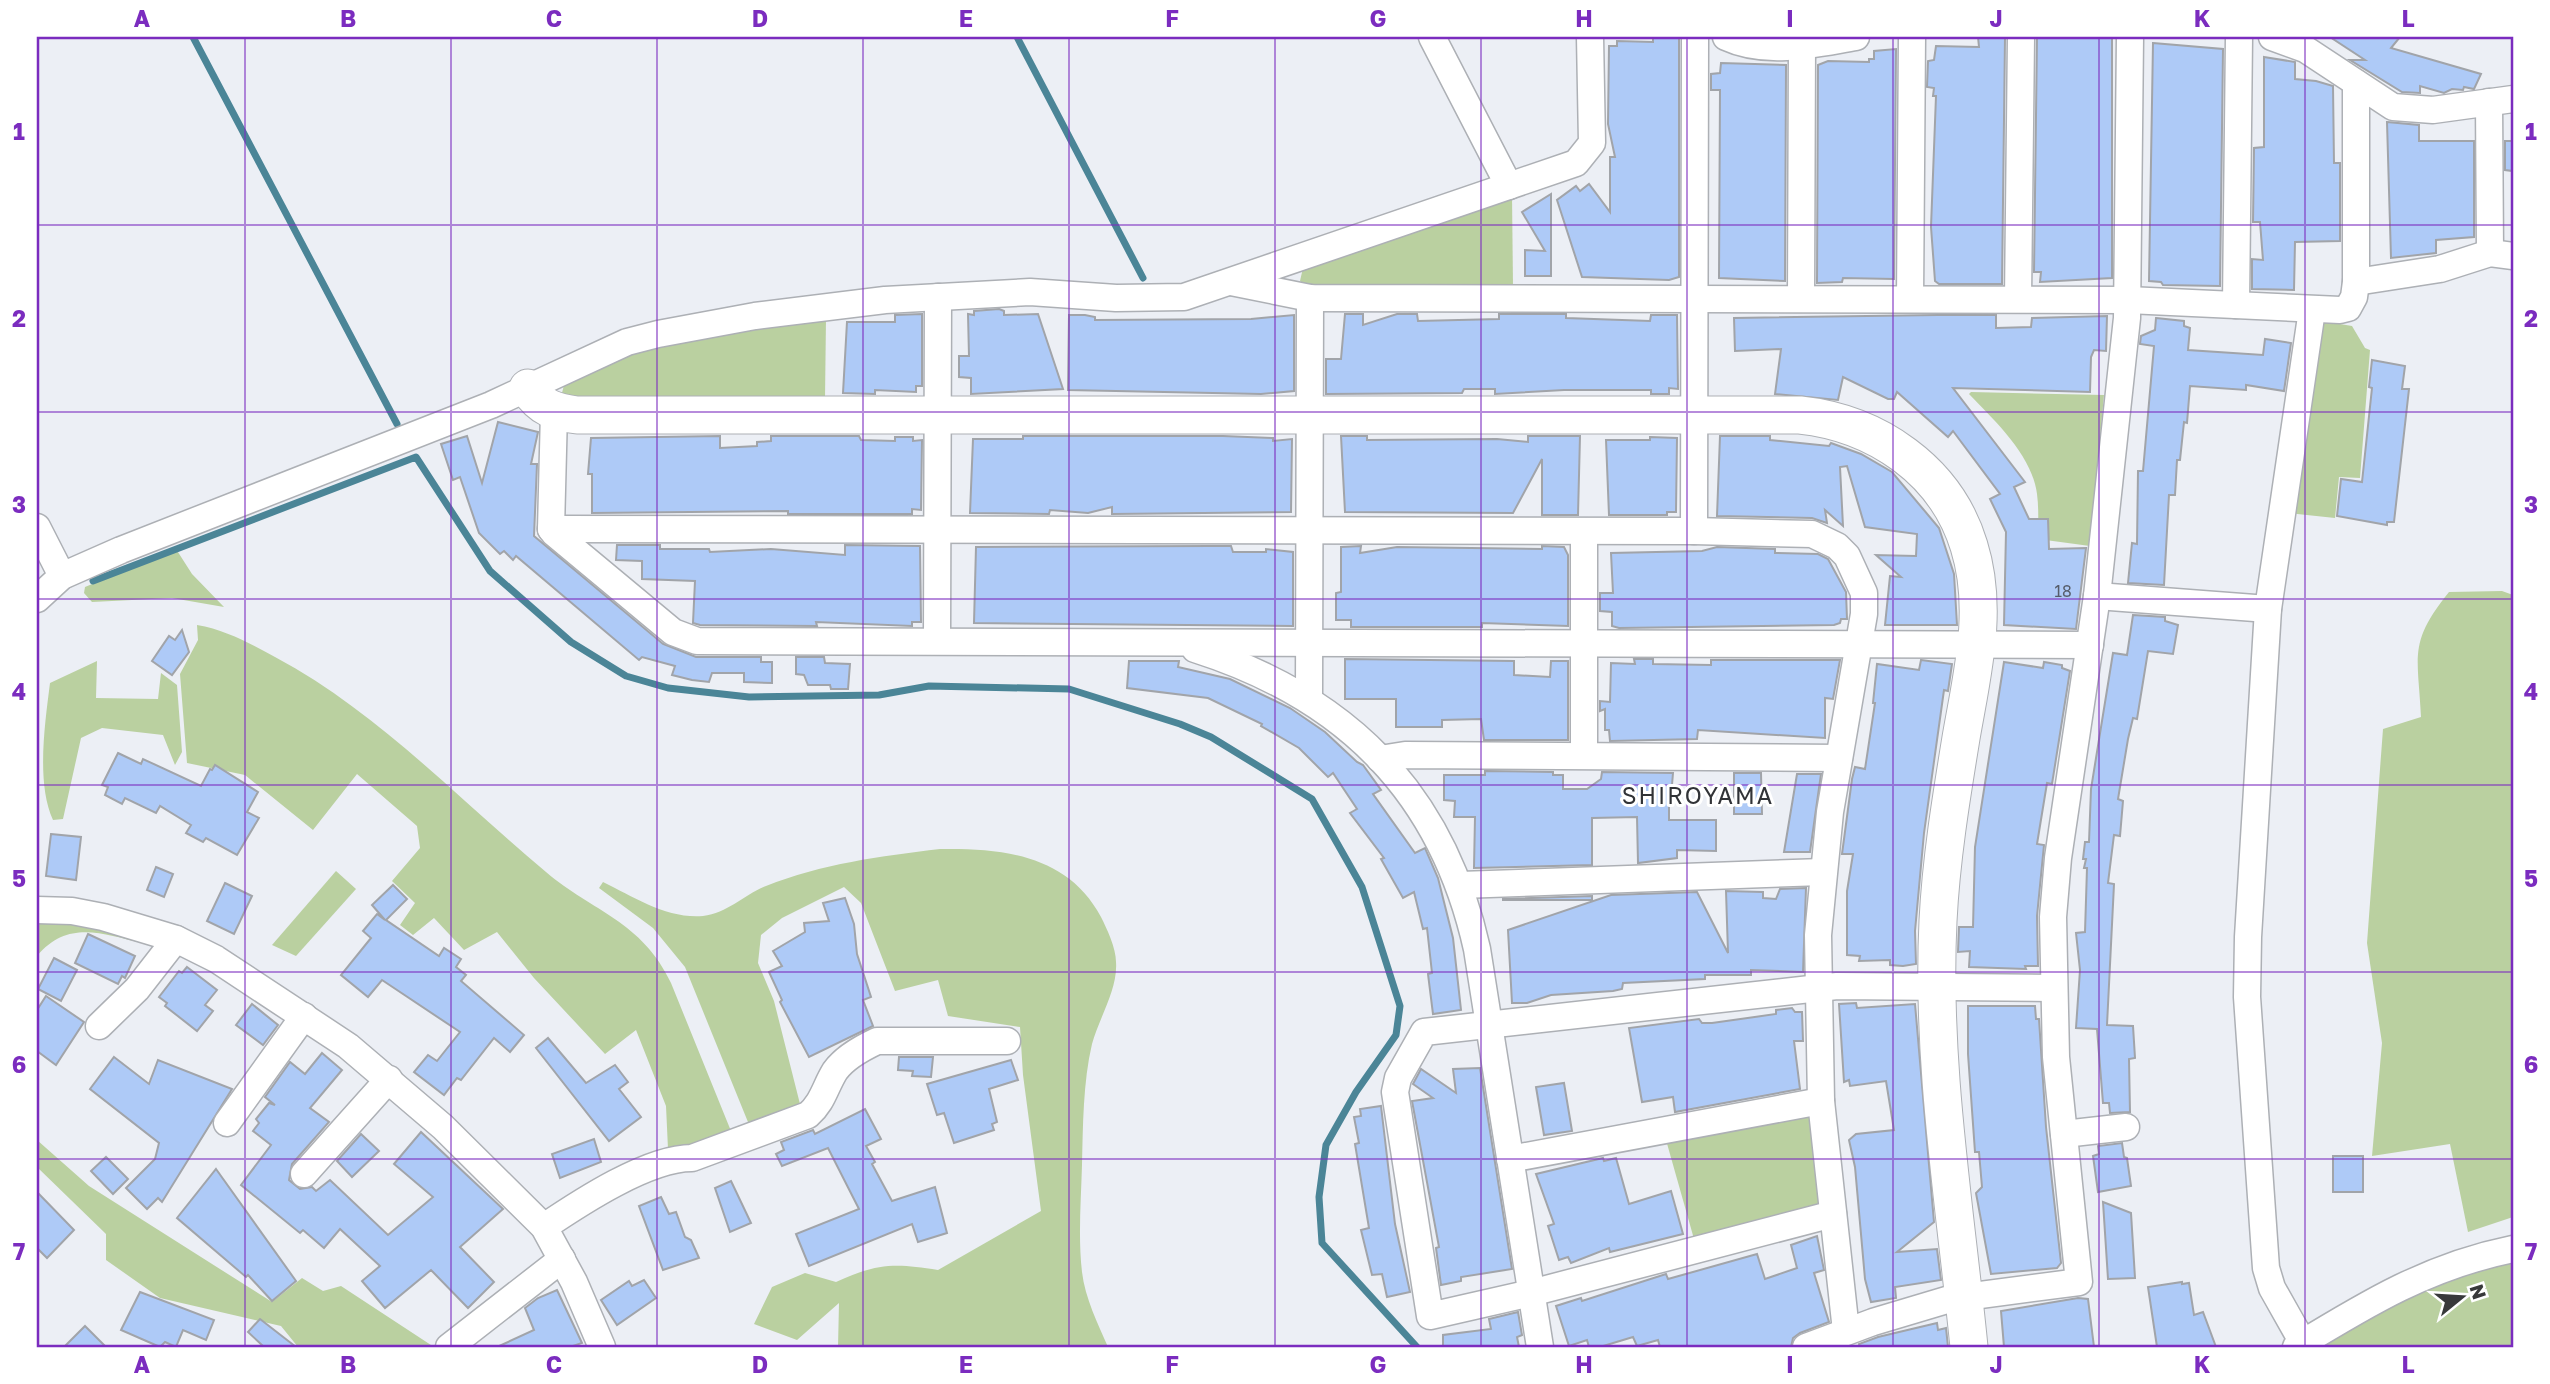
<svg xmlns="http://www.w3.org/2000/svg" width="2550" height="1384" font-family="'Golos Text',sans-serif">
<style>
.green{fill:#bad0a0}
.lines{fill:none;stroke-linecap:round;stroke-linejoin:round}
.stream{stroke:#4b8597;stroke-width:7}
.building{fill:#aecaf7;stroke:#a1a4a9;stroke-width:2}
.street-casing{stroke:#adb0b5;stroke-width:29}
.secondary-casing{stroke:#adb0b5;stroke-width:39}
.street{stroke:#fff;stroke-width:26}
.secondary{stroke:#fff;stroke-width:37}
.grid{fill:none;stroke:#7b2cbf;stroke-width:2;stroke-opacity:0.55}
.labels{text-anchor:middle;stroke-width:6;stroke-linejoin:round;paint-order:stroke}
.number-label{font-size:16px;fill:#565d6a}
.quarter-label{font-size:23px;letter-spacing:2px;fill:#313337;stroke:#fff}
.neatline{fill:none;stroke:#7b2cbf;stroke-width:2.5}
.grid-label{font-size:23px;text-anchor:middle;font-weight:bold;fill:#7b2cbf}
</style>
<rect width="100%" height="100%" fill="#eceff5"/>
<g class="green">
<path d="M1512 195 1513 286H1307L1300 281 1303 268Z"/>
<path d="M826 318 825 398H565L562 393 564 385 630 352 670 342Z"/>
<path d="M2322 321 2352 326 2365 348 2370 350 2360 478 2339 477 2335 518 2288 513Z"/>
<path d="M1971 392 2104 395 2090 546 2038 539C2038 524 2039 509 2037 494 2032 455 1995 421 1969 394Z"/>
<path d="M176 549 192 574 224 607 172 598 92 602 84 593 85 587Z"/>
<path d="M2502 591 2513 595V1217L2468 1232 2450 1144 2372 1156 2382 1043 2367 943 2383 729 2421 717C2418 655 2408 643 2449 592Z"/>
<path d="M197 625C226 630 249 643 275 657 378 712 457 798 546 872 593 912 642 921 671 983L733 1136 668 1149 666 1106 636 1030 605 1054 534 978 497 932 464 950 434 918 413 935 400 925 415 903 392 881 420 848 417 826 357 774 313 830 245 775 187 763 180 674 198 640Z"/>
<path d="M97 661 96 698 158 699 161 673 177 685 182 752 175 765 163 735 102 728 81 738 63 819 53 820C36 783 45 723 50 683Z"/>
<path d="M940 849C1003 848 1068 855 1101 917 1107 929 1116 948 1116 962 1118 989 1099 1018 1092 1044 1083 1082 1083 1126 1082 1165 1081 1201 1078 1237 1082 1272 1085 1298 1098 1324 1108 1347H838L839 1303 797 1340 754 1324 772 1287 805 1273 836 1282C877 1263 895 1263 938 1270L1041 1211 1023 1075 1020 1027 948 1016 938 980 895 991 861 903 844 887 782 918 761 935 758 963 774 1001 801 1108 750 1127 685 967 653 928 599 888 603 882C634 897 667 919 703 916 728 913 744 895 766 886 821 864 881 856 940 849Z"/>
<path d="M336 871 356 889 296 956 272 945Z"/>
<path d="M37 921H67L146 940 142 943C103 934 68 919 37 956Z"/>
<path d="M1800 1114 1809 1118 1819 1201 1815 1208 1694 1239 1666 1140Z"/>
<path d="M37 1140 89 1186 272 1302 302 1278 323 1291 341 1286 434 1347H298L281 1326 160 1298 106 1260V1234L37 1167Z"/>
<path d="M2513 1261V1347H2315L2414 1294 2450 1279Z"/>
</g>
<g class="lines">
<g class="stream">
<path d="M193 37 397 424"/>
<path d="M1017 37 1143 278"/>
<path d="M93 581 416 457 490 571 571 642 626 676 668 688 749 697 879 695 929 686 1069 689 1180 724 1211 737 1312 799 1362 887 1400 1006 1396 1035 1356 1092 1326 1145 1319 1197 1322 1243 1417 1347"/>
</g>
</g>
<g class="building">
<path d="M1653 37H1679V277L1669 280 1582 277 1557 200 1576 186 1580 191 1589 184 1610 212V157H1615L1608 124 1609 46H1617V41L1653 42Z"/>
<path d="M1978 37H2005L2002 284H1939L1935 281 1931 227 1936 96H1933L1934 88 1927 87 1928 61 1934 60 1936 46 1979 47Z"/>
<path d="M2037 37H2112V278L2040 282 2041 272H2034Z"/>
<path d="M2330 37H2400L2391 48 2481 74 2474 89 2464 87 2463 90 2452 89 2444 93 2420 86V93L2402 92 2350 60H2365Z"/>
<path d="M2153 43 2223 49 2220 286 2163 285 2161 282 2149 281Z"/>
<path d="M1896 49 1894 279 1843 278 1842 282 1817 283 1818 65 1828 61 1869 62V59H1874V51Z"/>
<path d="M2264 57 2295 62V79L2316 81 2333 86 2334 163H2340V241L2295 242 2294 290 2252 289V259L2263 260 2260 222H2253L2254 148 2264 147Z"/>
<path d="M1721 63 1786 65 1785 281 1719 278 1720 90H1711V74L1720 73Z"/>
<path d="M2387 122 2419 125V141H2474V237L2436 240V253L2391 258Z"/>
<path d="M2505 141H2513V171L2505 170Z"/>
<path d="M1551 194V276H1525V250L1545 251 1522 212Z"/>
<path d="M999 309 1004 311V315L1038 314 1063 389 971 394V378L959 377V356H969L968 314 974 315V311Z"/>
<path d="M922 314V386H916V392L875 390V394L843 393 847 322H895V315Z"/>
<path d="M1345 314H1363V325L1397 314H1417L1418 321 1499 319V314H1566V318L1650 321 1651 315H1677L1678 389 1669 388V394H1651V390H1564L1495 394V389H1464L1462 393 1326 394V359H1341Z"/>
<path d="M1069 315H1085L1095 317V320L1251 319 1294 315V391L1261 394 1068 390Z"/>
<path d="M1938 315H1996V328L2031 327 2032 318 2107 316 2106 351 2094 350 2091 357 2090 392 1953 388 2025 482 2014 487 2029 519H2048L2049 549 2086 548 2076 629 2004 625 2006 532 1990 499 2000 494 1953 431 1948 437 1897 392 1894 399H1888L1843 377 1838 400 1775 394 1781 349 1735 351 1734 318Z"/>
<path d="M2156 318 2184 321V326L2190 328 2188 350 2263 355 2265 339 2291 343 2284 391 2246 385V390L2190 386 2187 423 2184 422 2180 460H2177L2175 495H2169L2164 585 2128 583 2132 543 2137 544 2138 471H2143L2154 346 2140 344 2141 336 2155 330Z"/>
<path d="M2372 360 2405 366 2402 389H2409L2394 522H2387V525L2337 516 2341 479 2362 482 2372 388 2369 387Z"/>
<path d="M498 422 538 432 531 464H537L534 536 663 644 696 657H761V662H772V683L744 682V673H712L709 682 692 680 672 675 675 666 642 657 639 660 516 556 513 560 504 551 500 554 479 533 460 477 453 480 441 444 467 436 482 483Z"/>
<path d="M720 436V448L757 446V442L771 441V436H859L861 440 895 441V437H913V441L922 440 921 510 912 509V514H788V511L592 513V474H588L591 438Z"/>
<path d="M1023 436H1223L1273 438V441L1292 439 1291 512 1112 514V507L1088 513 1050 510 1049 514 970 513 973 439H1023Z"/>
<path d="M1341 436H1367V440L1497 439 1528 442V436H1580L1578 515H1542V459L1513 513 1345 512Z"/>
<path d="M1720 436H1770V440L1829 446 1831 443 1861 454 1892 472 1939 528 1954 574 1957 625H1885L1890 576 1901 577 1876 555 1916 556 1917 534 1865 527 1847 466 1840 467 1843 526 1825 510 1827 523 1812 518 1717 516Z"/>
<path d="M1650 437 1677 438 1676 512H1667V515H1609L1606 440H1650Z"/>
<path d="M617 545H660V549H709L710 552 771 549 845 555V545L920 546 921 622H912V626L816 622 817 626 700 625 693 623 695 581 642 579V561L616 560Z"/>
<path d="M1210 546H1231L1233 552H1266V549L1293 552V626L974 623 976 547Z"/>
<path d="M1361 546 1360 553 1397 547 1542 549V546L1564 547 1568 555V626L1482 623V627H1351V620H1336V593L1341 592V547Z"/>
<path d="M1717 547 1775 549V553L1818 554 1828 559 1846 592 1847 619H1841L1840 623 1834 625 1619 628 1612 626V612L1600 611V593H1613L1611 553 1702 551Z"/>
<path d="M2133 615 2165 617V621L2178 625 2173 654 2148 651 2137 719 2133 718 2128 739 2118 799 2123 801 2120 836 2114 835 2108 883 2114 884 2107 1025 2133 1026 2135 1058 2129 1059 2130 1112 2110 1113 2109 1103H2103L2097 1029 2076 1028 2080 970 2076 933 2085 932 2087 868H2084L2086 859H2083L2085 842H2089L2091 789 2113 653 2127 655Z"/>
<path d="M182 630 189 652 172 675 152 661 169 636 175 640Z"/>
<path d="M796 657H824L825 663 850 664 848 689H831L830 685H808L804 675 796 674Z"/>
<path d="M1345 659 1514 661V675L1550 677 1551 661H1568V740H1484L1481 719 1442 720V727H1396V699H1345Z"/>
<path d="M1634 659H1653V664L1711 665V660H1840L1833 699 1825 698V738L1698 730 1697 739 1610 741 1609 730H1605V709L1600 711V701L1610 702 1611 663 1635 664Z"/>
<path d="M1921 660 1952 664 1948 691 1944 690 1924 833 1915 931 1916 964 1903 966 1890 965V960L1859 961 1860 956 1847 955V891L1853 854H1842L1852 779 1855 767 1865 769 1875 703H1873L1877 664 1919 670Z"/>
<path d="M1129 661H1179L1178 667 1230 679 1290 708 1325 732 1357 762 1363 765 1381 790 1373 794 1415 853 1425 848 1438 878 1453 938 1461 1010 1433 1014 1428 974 1432 973 1427 928 1423 929 1414 892 1403 898 1381 859 1384 858 1350 813 1357 809 1333 773 1328 777 1299 748 1261 726 1262 724 1208 698 1127 688Z"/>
<path d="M2004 662 2043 668 2044 662 2062 665V668L2070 671 2052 784 2047 783 2037 844 2044 845 2037 916 2038 966H2025L2026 969 1969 967 1970 951 1958 952 1959 927H1973L1975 847Z"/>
<path d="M118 753 141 764 143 759 201 786 210 769 212 770 215 765 258 792 247 812 259 818 237 855 206 838 203 842 186 833 191 825 160 806 156 813 125 798 122 804 105 795 108 787 102 785Z"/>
<path d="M1485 771 1553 772V775H1563V789H1587L1601 779 1602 772 1673 773 1672 785 1669 787V820H1716V851L1677 850V858L1638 863 1637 817 1592 818V865L1474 868 1475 817H1454L1455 801 1444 800V775H1485Z"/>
<path d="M1734 773H1761L1762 814H1734Z"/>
<path d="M1797 774H1821L1810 852H1784Z"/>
<path d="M51 834 81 837 76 880 46 876Z"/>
<path d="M156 867 173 874 164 897 147 890Z"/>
<path d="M225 883 252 896 234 934 207 921Z"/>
<path d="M393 885 407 899 386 920 439 956 444 948 461 959 456 967 466 975 461 981 524 1035 510 1052 494 1038 461 1080 457 1078 444 1095 414 1072 428 1055 437 1061 460 1032 382 980 368 997 341 975 371 938 363 931 377 914 385 920 372 905Z"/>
<path d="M1806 888 1803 972 1751 970V975H1705V979L1623 983 1622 989 1613 991 1551 995 1527 1003H1512L1508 930 1611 895 1697 892 1728 953 1726 891 1763 892V898L1776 899 1780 889Z"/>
<path d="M1592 896V900H1503V899Z"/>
<path d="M845 898 854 924 857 954 871 997 863 1000 873 1026 809 1057 780 1002 782 1000 769 972 782 966 773 951 805 932 804 923 829 921 823 903Z"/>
<path d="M88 934 135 956 125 978 122 976 118 984 75 963Z"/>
<path d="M54 958 77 970 61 1001 38 989Z"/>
<path d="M187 967 217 990 205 1005 213 1011 197 1031 165 1006 167 1003 159 997 179 971 182 973Z"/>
<path d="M46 996 84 1022 56 1065 37 1051V1010Z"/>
<path d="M1856 1003 1857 1008 1915 1004 1934 1222 1897 1252 1937 1249 1941 1280 1895 1287 1896 1298 1871 1302 1865 1279 1855 1167 1849 1140 1856 1134 1894 1130 1886 1081 1850 1086 1849 1080 1844 1082 1839 1004Z"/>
<path d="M252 1004 278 1025 263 1045 236 1025Z"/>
<path d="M1968 1006H2035L2036 1019H2039L2046 1127 2061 1263 2057 1268 1991 1274 1976 1193 1982 1187 1979 1152H1975L1968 1054Z"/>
<path d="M1792 1008 1795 1012H1802L1803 1041H1794L1800 1089 1675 1112 1673 1097 1642 1102 1629 1028 1699 1019 1702 1023H1712L1776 1014V1010Z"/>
<path d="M548 1038 586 1083 615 1065 628 1082 619 1089 641 1117 609 1141 536 1048Z"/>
<path d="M322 1053 342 1070 310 1108 329 1122 292 1164 289 1180 300 1189 312 1187 316 1191 330 1180 388 1235 433 1197 394 1164 421 1132 503 1209 460 1247 494 1282 468 1308 431 1270 385 1308 362 1281 380 1266 340 1229 324 1248 303 1230 300 1233 241 1185 271 1145 253 1131 259 1123 256 1119 269 1103 275 1105 265 1097 290 1062 305 1074Z"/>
<path d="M114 1057 149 1084 158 1060 232 1089 162 1202 158 1198 147 1209 126 1188 155 1159 159 1143 90 1089Z"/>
<path d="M899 1057H933L931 1077 912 1076 913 1071 898 1070Z"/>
<path d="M1011 1060 1018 1080 989 1089 997 1122 992 1124 994 1130 954 1143 944 1113 937 1115 927 1084Z"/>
<path d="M1480 1068 1512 1269 1461 1277V1281L1441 1285 1436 1248 1439 1247 1412 1101 1433 1098 1413 1084 1421 1069 1456 1093 1453 1069Z"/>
<path d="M1564 1083 1572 1131 1544 1135 1536 1087Z"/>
<path d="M1381 1106 1395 1224 1410 1292 1387 1297 1382 1274 1372 1275 1361 1230 1369 1228 1355 1144 1359 1143 1354 1117 1361 1116 1360 1109Z"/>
<path d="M865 1109 881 1139 866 1146 875 1162 872 1164 892 1201 935 1187 947 1233 918 1242 912 1224 809 1266 796 1234 859 1209 828 1148 782 1166 776 1154 784 1150 781 1142 813 1130 815 1134Z"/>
<path d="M361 1134 379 1151 352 1177 337 1161Z"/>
<path d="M594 1139 601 1162 560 1178 552 1154Z"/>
<path d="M2122 1143 2124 1157 2127 1158 2131 1186 2098 1192 2093 1156 2099 1154 2098 1146Z"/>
<rect x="2333" y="1156" width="30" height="36"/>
<path d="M106 1157 128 1179 113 1194 91 1171Z"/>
<path d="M1603 1158 1604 1161 1616 1158 1629 1204 1671 1191 1683 1234 1610 1252 1609 1248 1571 1263 1568 1257 1559 1260 1548 1226 1554 1224 1536 1174Z"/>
<path d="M216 1169 296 1281 272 1301 248 1275 246 1277 177 1218Z"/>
<path d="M731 1181 751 1223 730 1232 715 1188Z"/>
<path d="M37 1192 74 1230 47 1258 37 1248Z"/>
<path d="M661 1197 669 1214 676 1212 685 1237 691 1240 699 1258 663 1270 639 1206Z"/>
<path d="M2103 1202 2131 1213 2135 1278 2108 1279Z"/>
<path d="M1817 1236 1824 1270 1814 1273 1829 1322 1800 1333 1793 1338 1791 1347H1660L1658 1340 1637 1346 1633 1337 1600 1347H1589L1587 1340 1569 1346 1556 1306 1581 1298 1582 1301 1666 1274 1668 1279 1757 1254 1765 1279 1797 1268 1791 1245Z"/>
<path d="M644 1280 656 1298 617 1325 601 1300 629 1281 632 1286Z"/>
<path d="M2182 1282V1284L2189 1283 2194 1315 2203 1312 2216 1347H2157L2148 1287Z"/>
<path d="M557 1290 582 1343 570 1347H497L534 1330 525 1308 538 1298Z"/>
<path d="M140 1292 214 1320 206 1340 183 1330 176 1347 165 1342 160 1347 121 1330Z"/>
<path d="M2078 1298 2088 1299 2094 1347H2004L2001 1311Z"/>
<path d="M1518 1312 1522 1335 1517 1337 1519 1347H1443V1335L1491 1329 1489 1319Z"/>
<path d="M260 1319 296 1347H264L248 1332Z"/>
<path d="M1937 1323 1938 1330 1946 1328 1948 1347H1860L1859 1344 1878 1337Z"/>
<path d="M85 1326 106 1347H64Z"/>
</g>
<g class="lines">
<defs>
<g id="street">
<path d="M1432 37 1509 186"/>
<path d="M1726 37C1767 56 1813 44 1856 37"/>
<path d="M2272 37 2305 49 2393 107 2433 110 2513 99"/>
<path d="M2489 102 2490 253"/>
<path d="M1231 282 1310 298 2128 300 2340 310 2348 308 2354 297 2356 282V83"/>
<path d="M2356 282 2440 269 2490 253 2513 256"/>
<path d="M1801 298 1802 45"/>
<path d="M1910 299 1912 37"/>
<path d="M2018 299 2021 37"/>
<path d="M2236 305 2239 37"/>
<path d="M554 412 551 529 554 533 673 632 697 641 2090 645"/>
<path d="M37 527 62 576"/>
<path d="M551 529 1694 531 1812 534 1837 546 1847 556 1864 593V614L1830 812 1818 935 1821 1101 1846 1331"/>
<path d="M1694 531 1695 37"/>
<path d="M2097 596 2268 609"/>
<path d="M37 599 62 576 121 550 491 405 627 342 658 334 755 316 885 300 1030 292 1116 298 1184 297 1576 163 1592 143 1590 37"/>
<path d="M937 641 938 297"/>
<path d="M1195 649C1346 697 1442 792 1477 949L1540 1347"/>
<path d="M1309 699 1310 298"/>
<path d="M1584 755V532"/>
<path d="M1380 759 1405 755 1839 758"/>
<path d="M1460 885 1823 872"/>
<path d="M37 910 72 911 103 917 176 939 216 959 348 1046 443 1127 544 1227 574 1282 602 1347"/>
<path d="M99 1026 137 989 176 939"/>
<path d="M227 1123 304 1016"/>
<path d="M2064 1134 2126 1127"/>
<path d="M1510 1159 1821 1101"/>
<path d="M304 1174 389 1079"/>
<path d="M1833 1214 1531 1293 1430 1316 1395 1092 1398 1078 1424 1032 1837 986 2053 988"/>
<path d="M544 1227C581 1202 648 1158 692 1158L808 1115C823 1102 825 1087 835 1071 845 1057 862 1048 877 1041H1007"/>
<path d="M2303 1343 2272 1288 2266 1268 2247 997 2248 937 2268 609 2312 310"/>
<path d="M449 1347 562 1259"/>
<path d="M1806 1347 1873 1322 1950 1299 2079 1282 2056 1057 2053 917 2058 858 2097 596 2127 318 2130 37"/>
<path d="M2296 1347C2368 1303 2429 1266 2513 1249"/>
</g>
<path id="secondary" d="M528 388C541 408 554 412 577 415H1800C1876 423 1946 470 1969 546 1989 610 1972 674 1961 738 1951 799 1941 860 1938 921 1931 1064 1955 1205 1969 1347"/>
</defs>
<use href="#street" class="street-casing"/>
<use href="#secondary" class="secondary-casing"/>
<use href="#street" class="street"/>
<use href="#secondary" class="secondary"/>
</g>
<path class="grid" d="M245 37V1347M451 37V1347M657 37V1347M863 37V1347M1069 37V1347M1275 37V1347M1481 37V1347M1687 37V1347M1893 37V1347M2099 37V1347M2305 37V1347M37 225H2513M37 412H2513M37 599H2513M37 785H2513M37 972H2513M37 1159H2513"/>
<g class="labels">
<g class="number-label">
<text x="2063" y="597">18</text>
</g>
<g class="quarter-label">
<text x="1698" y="804">SHIROYAMA</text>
</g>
</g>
<rect width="2550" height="1384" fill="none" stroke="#ffffff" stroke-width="77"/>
<g transform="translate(2462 1297) rotate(72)" stroke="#ffffff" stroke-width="5" paint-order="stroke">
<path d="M0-5L12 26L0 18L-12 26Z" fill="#38393b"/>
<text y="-10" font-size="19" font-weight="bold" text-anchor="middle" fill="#38393b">N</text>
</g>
<rect x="38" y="38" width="2474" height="1308" class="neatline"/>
<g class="grid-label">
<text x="142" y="27">A</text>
<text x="348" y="27">B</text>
<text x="554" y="27">C</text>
<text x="760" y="27">D</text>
<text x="966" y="27">E</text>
<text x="1172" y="27">F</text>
<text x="1378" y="27">G</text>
<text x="1584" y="27">H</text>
<text x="1790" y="27">I</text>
<text x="1996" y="27">J</text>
<text x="2202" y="27">K</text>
<text x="2408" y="27">L</text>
<text x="19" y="140">1</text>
<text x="2531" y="140">1</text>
<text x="19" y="327">2</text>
<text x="2531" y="327">2</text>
<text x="19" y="513">3</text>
<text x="2531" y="513">3</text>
<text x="19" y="700">4</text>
<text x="2531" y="700">4</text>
<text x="19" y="887">5</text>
<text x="2531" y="887">5</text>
<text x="19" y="1073">6</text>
<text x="2531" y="1073">6</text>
<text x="19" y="1260">7</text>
<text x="2531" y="1260">7</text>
<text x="142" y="1373">A</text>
<text x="348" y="1373">B</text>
<text x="554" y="1373">C</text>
<text x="760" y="1373">D</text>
<text x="966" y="1373">E</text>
<text x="1172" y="1373">F</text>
<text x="1378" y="1373">G</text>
<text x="1584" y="1373">H</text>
<text x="1790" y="1373">I</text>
<text x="1996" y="1373">J</text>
<text x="2202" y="1373">K</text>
<text x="2408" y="1373">L</text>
</g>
</svg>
